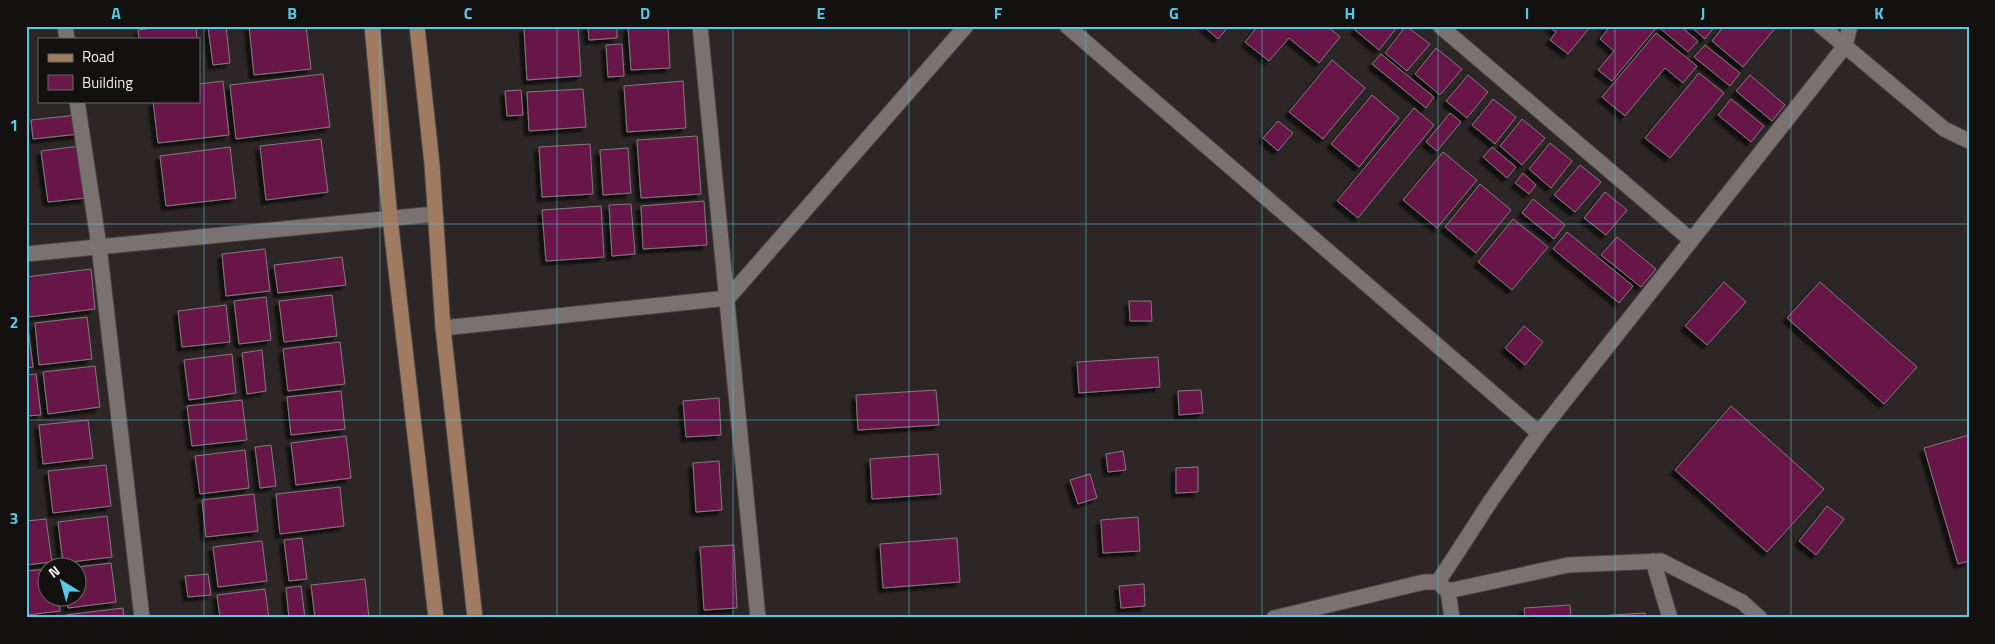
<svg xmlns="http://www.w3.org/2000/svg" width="1995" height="644" font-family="'Titillium Web',sans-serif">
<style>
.building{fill:#671947;stroke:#827a7e;filter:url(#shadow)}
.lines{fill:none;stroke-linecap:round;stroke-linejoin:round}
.street-casing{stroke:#4a4444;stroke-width:17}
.secondary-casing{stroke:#4a4444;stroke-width:17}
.street{stroke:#7a7271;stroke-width:15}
.secondary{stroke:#a07b62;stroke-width:15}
.grid{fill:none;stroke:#59c8e4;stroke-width:1;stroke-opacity:0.55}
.neatline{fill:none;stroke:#59c8e4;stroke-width:2}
.grid-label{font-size:16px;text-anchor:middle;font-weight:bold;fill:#59c8e4}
</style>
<defs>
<filter id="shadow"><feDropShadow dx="-4.5" dy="4.5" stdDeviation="1" flood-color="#0009"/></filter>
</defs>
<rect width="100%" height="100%" fill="#2d2626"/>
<g class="building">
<path d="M169 26H196L197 39H139L138 30Z"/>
<path d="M226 26 230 63 213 65 208 27Z"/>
<path d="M249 26H306L311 69 254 75Z"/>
<path d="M548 26H578L581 76 527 80 524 28Z"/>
<path d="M588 26H617V38L589 40Z"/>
<path d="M628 26H668L670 68 631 70Z"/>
<path d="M1203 26H1229L1218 39Z"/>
<path d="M1258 26H1327L1340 37 1319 63 1289 38 1269 61 1245 42Z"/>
<path d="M1358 26H1398L1379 50 1355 30Z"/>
<path d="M1406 26 1430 44 1407 71 1385 53Z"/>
<path d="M1549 26H1591L1568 54 1550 40 1556 32Z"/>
<path d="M1604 26H1654L1656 28 1612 81 1598 70 1614 51 1600 39 1608 29Z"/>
<path d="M1663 26H1680L1698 41 1688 52 1661 29Z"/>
<path d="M1690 26H1715L1705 39Z"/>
<path d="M1724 26H1777L1743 67 1712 41Z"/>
<path d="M1656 33 1697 66 1683 83 1665 68 1625 116 1602 97Z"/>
<path d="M622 44 624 76 608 77 606 45Z"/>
<path d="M1705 45 1740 73 1730 86 1694 57Z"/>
<path d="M1436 48 1462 69 1440 95 1415 74Z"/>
<path d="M1381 54 1434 97 1426 108 1372 64Z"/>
<path d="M1332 60 1365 88 1323 139 1289 112Z"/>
<path d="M1699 73 1724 93 1670 158 1645 138Z"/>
<path d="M323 74 330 127 236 139 230 85Z"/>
<path d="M1468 75 1488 92 1467 118 1446 101Z"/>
<path d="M1750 75 1785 105 1772 121 1736 91Z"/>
<path d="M223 81 229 135 158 143 153 101H199V84Z"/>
<path d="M683 81 686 128 627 132 624 86Z"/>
<path d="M583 89 586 127 529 131 527 92Z"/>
<path d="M521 90 523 115 507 116 505 91Z"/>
<path d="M1372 95 1399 118 1359 167 1331 144Z"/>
<path d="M1493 99 1516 117 1495 144 1472 125Z"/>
<path d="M1731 99 1764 126 1751 142 1718 115Z"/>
<path d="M1414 108 1434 125 1358 218 1337 201Z"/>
<path d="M1450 113 1461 122 1437 151 1426 142Z"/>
<path d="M77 115 79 134 33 139 31 120Z"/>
<path d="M1522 119 1545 138 1522 165 1500 146Z"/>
<path d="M1278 121 1293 133 1278 151 1263 138Z"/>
<path d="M697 136 701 194 641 198 637 140Z"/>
<path d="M321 139 328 192 266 200 260 146Z"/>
<path d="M1550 143 1572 161 1551 188 1529 169Z"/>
<path d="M590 144 593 194 542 197 539 147Z"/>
<path d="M80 146 86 198 48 202 41 151Z"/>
<path d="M230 147 236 198 166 206 160 156Z"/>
<path d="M1492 147 1516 167 1507 178 1483 157Z"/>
<path d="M628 148 631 193 603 195 600 150Z"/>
<path d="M1443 152 1477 180 1437 228 1403 200Z"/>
<path d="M1580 165 1601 182 1575 212 1554 195Z"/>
<path d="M1523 173 1536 185 1529 194 1515 183Z"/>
<path d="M1480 184 1511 210 1476 253 1445 227Z"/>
<path d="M1605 192 1627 210 1606 235 1584 218Z"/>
<path d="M1533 199 1565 225 1554 239 1522 213Z"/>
<path d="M704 201 707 245 643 249 641 206Z"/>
<path d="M631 204 635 254 612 256 609 205Z"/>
<path d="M601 206 604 257 546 261 542 210Z"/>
<path d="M1513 219 1548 247 1512 290 1478 262Z"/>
<path d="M1567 232 1633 286 1619 303 1553 249Z"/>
<path d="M1617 237 1656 269 1641 287 1601 255Z"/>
<path d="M265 249 270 291 226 296 222 254Z"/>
<path d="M342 257 346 285 278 293 274 265Z"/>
<path d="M91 269 95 309 29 317 26 277Z"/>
<path d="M1724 282 1746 302 1707 345 1685 326Z"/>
<path d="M1820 282 1917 367 1884 404 1787 318Z"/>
<path d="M332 295 337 336 284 342 279 301Z"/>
<path d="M266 297 271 340 239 344 234 301Z"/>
<path d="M1129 301H1151L1152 321H1130Z"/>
<path d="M226 305 230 342 182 347 178 311Z"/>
<path d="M87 317 92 359 39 365 35 323Z"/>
<path d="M1524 326 1543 342 1525 365 1505 348Z"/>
<path d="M26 327H28L33 367 26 368Z"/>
<path d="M340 342 345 384 288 391 283 349Z"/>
<path d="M262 350 266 391 247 394 242 353Z"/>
<path d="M232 354 236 393 189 400 184 360Z"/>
<path d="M1158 357 1160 387 1079 393 1077 362Z"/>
<path d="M95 366 100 407 48 414 43 372Z"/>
<path d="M36 374 41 415 26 416V375Z"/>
<path d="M936 390 939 425 858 430 856 395Z"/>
<path d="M1201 390 1203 413 1179 415 1178 391Z"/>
<path d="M341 391 345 429 291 435 287 397Z"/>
<path d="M719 398 721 435 686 437 683 401Z"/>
<path d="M242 400 247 440 192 446 187 406Z"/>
<path d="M1731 406 1824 489 1767 552 1675 470Z"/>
<path d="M88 420 93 458 43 464 39 425Z"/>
<path d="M1969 435V561L1958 564 1924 448Z"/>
<path d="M346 436 351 478 296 485 291 443Z"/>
<path d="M271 445 276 486 260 488 255 447Z"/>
<path d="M245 450 249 488 200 494 195 456Z"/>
<path d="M1123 451 1126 470 1108 472 1106 454Z"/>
<path d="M938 454 941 494 872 499 870 459Z"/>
<path d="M719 461 722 510 696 512 693 463Z"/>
<path d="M106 465 111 506 53 513 48 471Z"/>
<path d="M1198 467V492L1176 493V468Z"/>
<path d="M1090 474 1097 498 1078 504 1070 480Z"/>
<path d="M340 487 344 526 280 534 276 494Z"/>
<path d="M254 494 258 531 206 537 202 500Z"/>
<path d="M1827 506 1844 519 1816 555 1799 541Z"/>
<path d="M107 516 112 557 63 563 58 522Z"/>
<path d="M1138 517 1140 551 1103 553 1101 520Z"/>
<path d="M46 519 52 562 26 565V521Z"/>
<path d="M302 538 307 579 289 581 284 540Z"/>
<path d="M957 538 960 582 883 588 880 544Z"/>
<path d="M262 541 267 581 218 587 213 547Z"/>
<path d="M734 545 737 608 704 610 700 547Z"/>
<path d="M111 563 116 602 68 608 66 596H78V567Z"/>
<path d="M48 569V596H58L60 611 27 615 26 571Z"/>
<path d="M208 574 211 595 188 597 185 576Z"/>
<path d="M365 579 369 618H315L311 585Z"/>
<path d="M1144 584 1145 606 1121 608 1119 586Z"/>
<path d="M301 586 305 618H289L286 588Z"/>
<path d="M265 589 269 618H220L217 595Z"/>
<path d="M1570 605 1571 618H1525L1524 608Z"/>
<path d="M123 608 124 618H67L66 615Z"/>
<path d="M1645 613V618H1598V616Z"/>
</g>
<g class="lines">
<defs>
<g id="street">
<path d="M65 26 67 39"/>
<path d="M700 26 758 618"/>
<path d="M1067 26 1539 433"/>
<path d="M1440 26 1691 240"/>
<path d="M1821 26 1944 129 1969 141"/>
<path d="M77 101 99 246 142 618"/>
<path d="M26 254 435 214"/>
<path d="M443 328 728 298 966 26"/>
<path d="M1653 561 1670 618"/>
<path d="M1441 585 1448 591 1452 618"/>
<path d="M1448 591 1568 565 1661 561 1742 602 1760 618"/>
<path d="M1274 618 1424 582H1438L1492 499 1539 433 1845 46 1850 26"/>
</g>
<g id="secondary">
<path d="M372 26 390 218 436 618"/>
<path d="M417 26 432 164 443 328 475 618"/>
</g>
</defs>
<use href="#street" class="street-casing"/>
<use href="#secondary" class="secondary-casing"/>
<use href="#street" class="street"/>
<use href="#secondary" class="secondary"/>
</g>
<path class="grid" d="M204 26V618M380 26V618M557 26V618M733 26V618M909 26V618M1086 26V618M1262 26V618M1438 26V618M1615 26V618M1791 26V618M26 224H1969M26 420H1969"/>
<rect width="1995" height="644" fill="none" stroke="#131010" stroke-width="55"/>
<rect x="38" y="38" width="162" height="65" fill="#131010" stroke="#6c6868"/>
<rect x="48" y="54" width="25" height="8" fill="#a07b62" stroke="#6c6868"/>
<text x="82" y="62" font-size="15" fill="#f2edec">Road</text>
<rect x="48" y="75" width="25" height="15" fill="#671947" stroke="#6c6868"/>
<text x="82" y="88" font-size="15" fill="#f2edec">Building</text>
<g transform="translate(62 582) rotate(323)"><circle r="24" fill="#131010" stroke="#6c6868"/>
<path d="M0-4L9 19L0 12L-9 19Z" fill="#59c8e4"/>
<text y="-8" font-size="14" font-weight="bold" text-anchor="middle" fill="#f2edec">N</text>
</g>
<rect x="28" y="28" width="1940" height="588" class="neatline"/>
<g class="grid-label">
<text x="116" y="19">A</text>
<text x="292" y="19">B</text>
<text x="468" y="19">C</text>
<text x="645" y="19">D</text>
<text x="821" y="19">E</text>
<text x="998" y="19">F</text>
<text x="1174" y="19">G</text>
<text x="1350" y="19">H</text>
<text x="1527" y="19">I</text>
<text x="1703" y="19">J</text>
<text x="1879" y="19">K</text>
<text x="14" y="131">1</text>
<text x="14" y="328">2</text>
<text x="14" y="524">3</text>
</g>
</svg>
